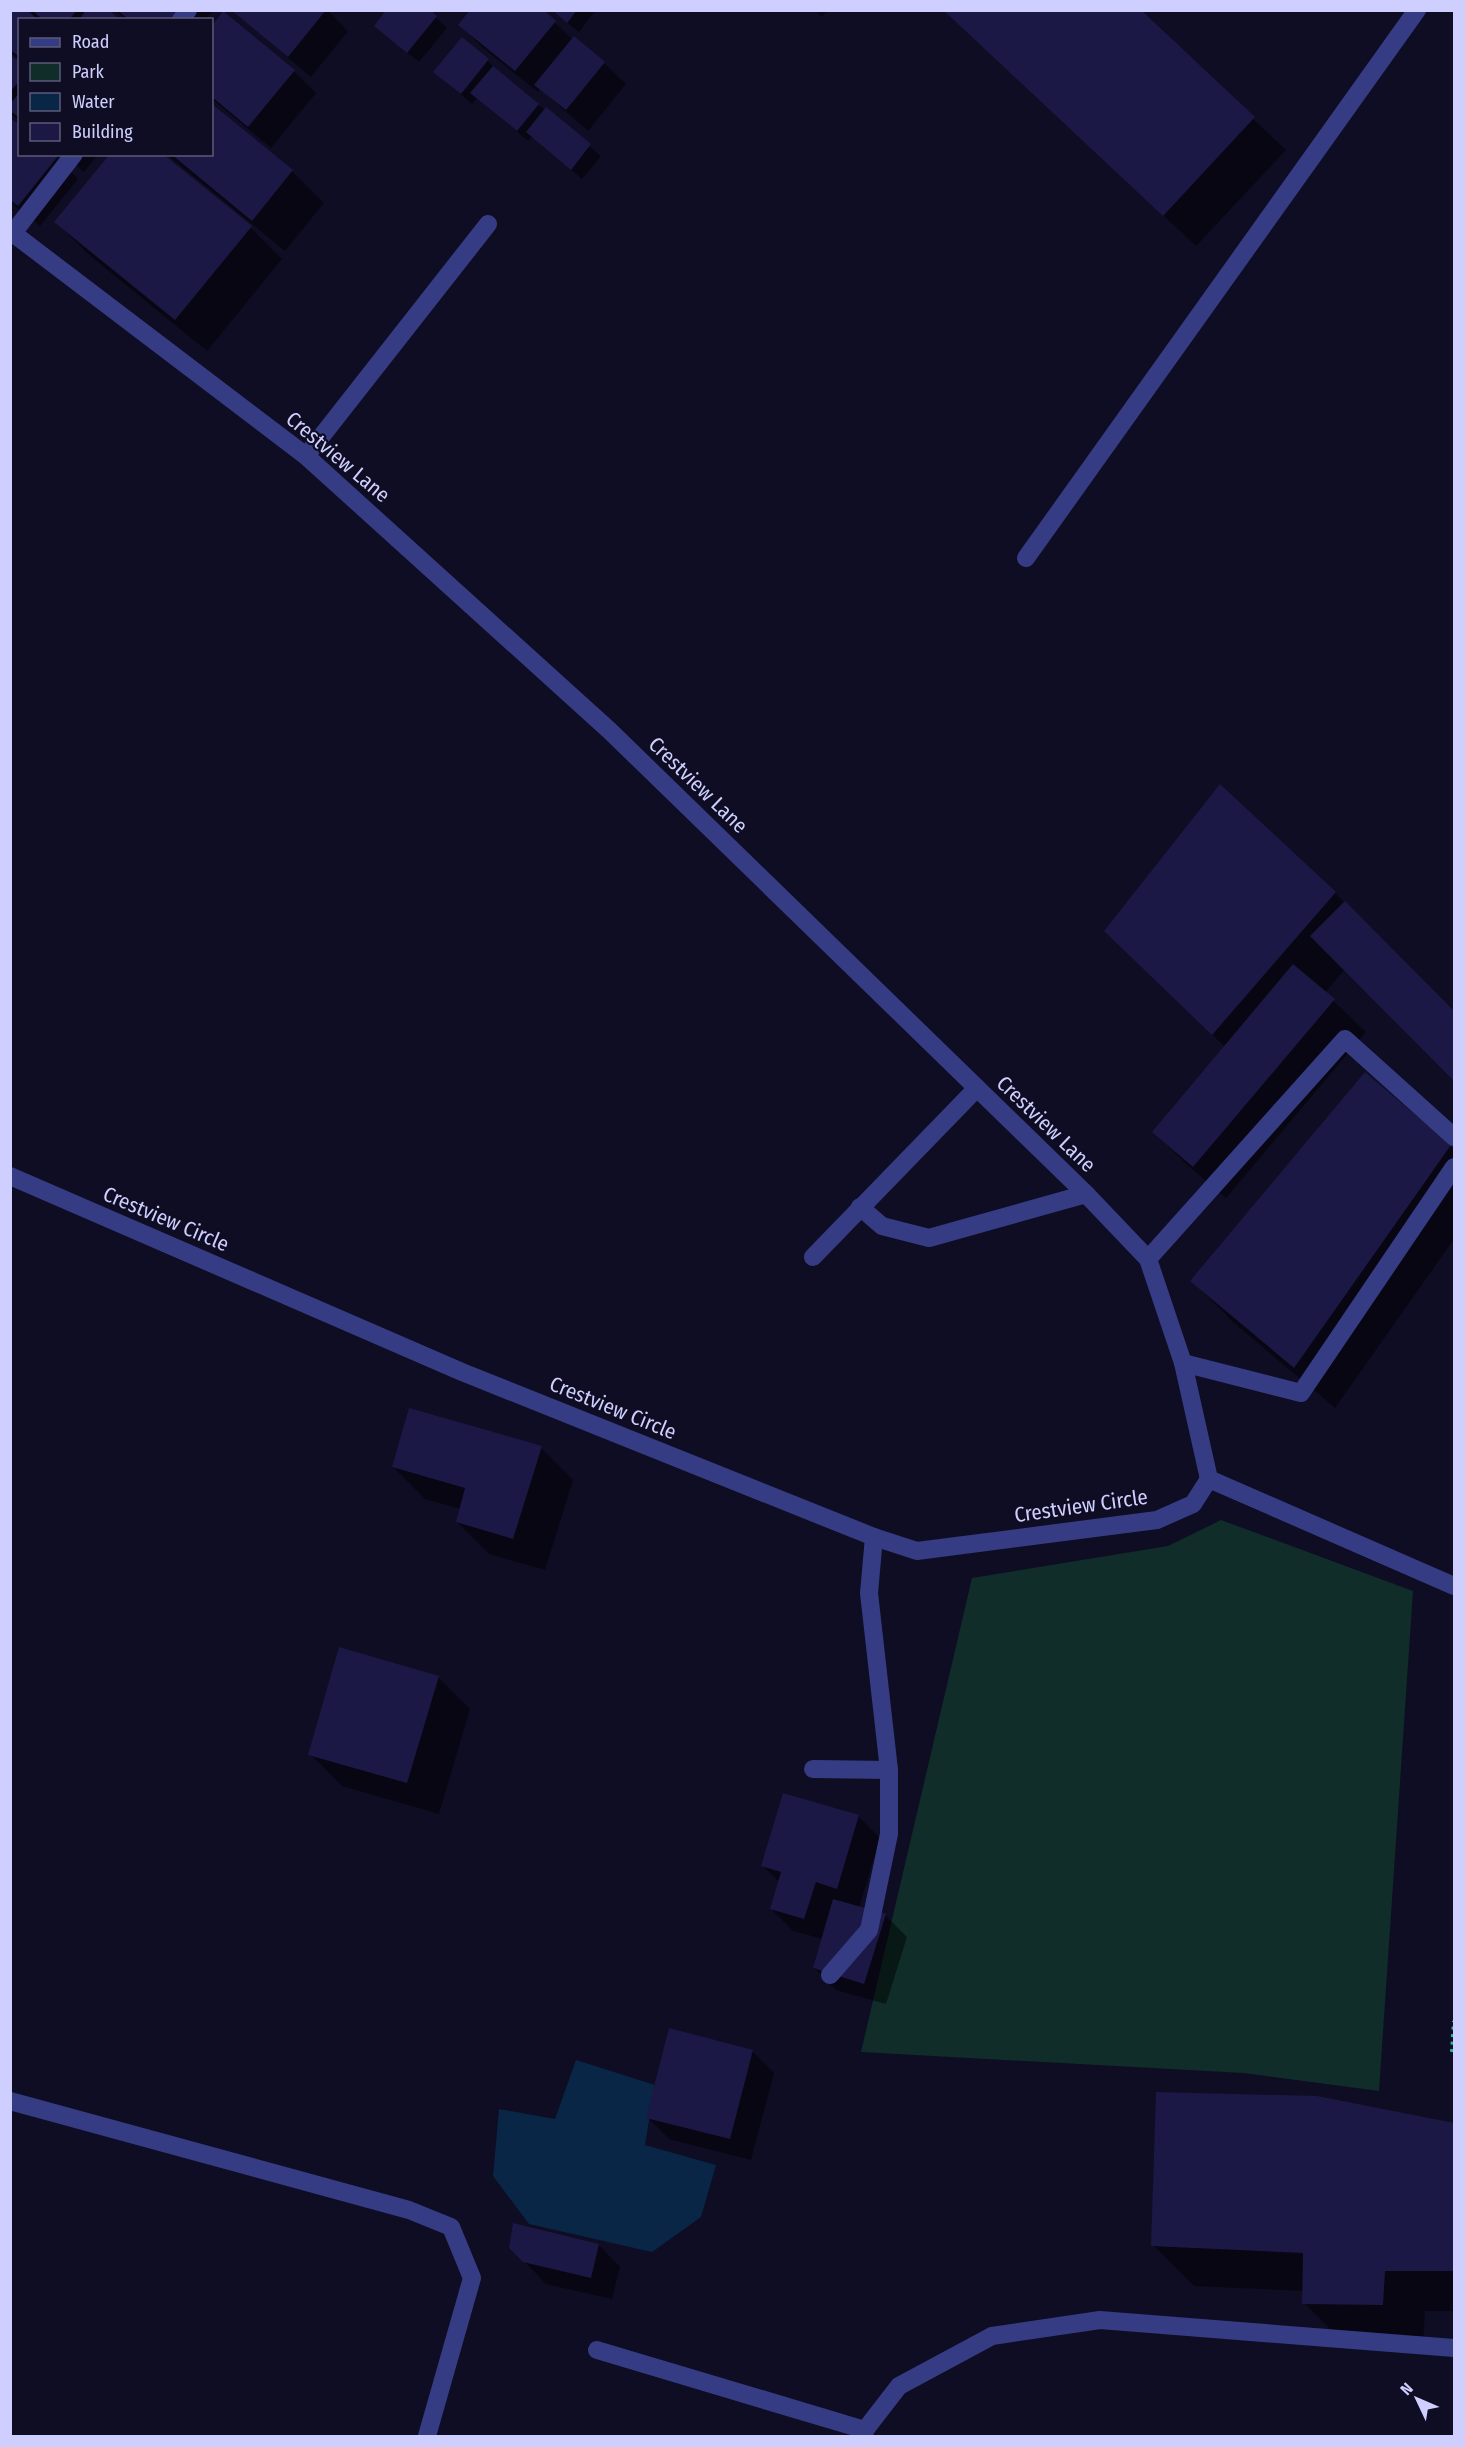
<svg xmlns="http://www.w3.org/2000/svg" width="1465" height="2447" font-family="'Fira Sans Condensed',sans-serif">
<style>
.green{fill:#102d29}
.water{fill:#092646}
.shadow{fill:#0007}
.building{fill:#1c1845}
.lines{fill:none;stroke-linecap:round;stroke-linejoin:round}
.path{stroke:#29b9a0;stroke-width:4;stroke-dasharray:3 4.5;stroke-linecap:butt}
.lane{stroke:#363c84;stroke-width:18}
.street{stroke:#363c84;stroke-width:18}
.labels{text-anchor:middle;stroke-width:4.5;stroke-linejoin:round;paint-order:stroke}
.street-label{font-size:21px;fill:#cfcfff;stroke:#0e0d23}
</style>
<rect width="100%" height="100%" fill="#0e0d23"/>
<path class="green" d="M1221 1520 1413 1591 1379 2091 1243 2073 861 2052 972 1578 1168 1546Z"/>
<path class="water" d="M576 2060 655 2085 645 2145 716 2165 701 2217 652 2252 529 2224 493 2176 499 2109 555 2119Z"/>
<g class="shadow">
<path d="M10 10H112L110 13 118 20H40L35 16 34 18 20 20V60L10 52Z"/>
<path d="M116 10H175L185 20H125Z"/>
<path d="M186 10H213L206 20H197Z"/>
<path d="M232 10H327L348 31 311 77Z"/>
<path d="M428 10 447 28 419 62 386 36Z"/>
<path d="M542 10 573 40 604 63 626 84 588 131 540 89 538 92 482 47 460 25Z"/>
<path d="M552 10H596L579 32Z"/>
<path d="M814 10H828L822 17Z"/>
<path d="M943 10H1139L1286 150 1196 246Z"/>
<path d="M223 14 294 71 316 93 271 148 212 99V28Z"/>
<path d="M462 39 488 61 498 72 601 156 582 179 532 136 528 141 477 98 472 104 435 72Z"/>
<path d="M10 56 20 64V121L10 113Z"/>
<path d="M212 106 292 171 324 203 285 251 166 154H212Z"/>
<path d="M10 120 20 154H54L78 179 40 226 10 202Z"/>
<path d="M62 154H98L84 172Z"/>
<path d="M56 222 247 224 282 259 207 351 88 254Z"/>
<path d="M1335 893 1454 1013V1079L1345 969 1325 993 1366 1032 1226 1198 1186 1164 1154 1132 1225 1047 1106 931Z"/>
<path d="M1450 1146 1454 1150V1239L1335 1408 1233 1322 1192 1281Z"/>
<path d="M541 1448 573 1480 545 1570 489 1554 457 1522 461 1509 425 1499 393 1467Z"/>
<path d="M438 1677 470 1709 439 1814 342 1786 310 1754Z"/>
<path d="M858 1816 880 1838 859 1908 885 1915 907 1937 886 2004 836 1990 814 1968 823 1939 793 1931 771 1909 779 1882 763 1866Z"/>
<path d="M752 2051 774 2073 751 2160 669 2139 647 2117Z"/>
<path d="M1317 2097 1454 2124V2311H1425L1423 2345 1345 2344 1304 2303V2291L1194 2286 1153 2245Z"/>
<path d="M599 2245 620 2267 612 2299 546 2284 510 2247Z"/>
</g>
<g class="building">
<path d="M10 10H27L38 20H20V57L10 50Z"/>
<path d="M32 10H77L69 20H43Z"/>
<path d="M86 10H109L120 20H79Z"/>
<path d="M117 10H177L172 20H129Z"/>
<path d="M231 10H326L288 57Z"/>
<path d="M386 10H430L437 16 407 53 374 26Z"/>
<path d="M470 10H544L556 21 515 71 458 25Z"/>
<path d="M552 10H577L567 23Z"/>
<path d="M943 10H1141L1255 117 1163 216Z"/>
<path d="M223 11 295 70 248 127 212 97V26Z"/>
<path d="M574 36 605 62 566 110 534 85Z"/>
<path d="M462 37 489 59 461 94 433 72Z"/>
<path d="M10 55 20 62V80L10 92Z"/>
<path d="M493 66 539 104 517 131 470 93Z"/>
<path d="M20 92V118L10 111V104Z"/>
<path d="M212 104 293 170 252 221 171 154H212Z"/>
<path d="M546 107 591 144 571 170 526 132Z"/>
<path d="M10 118 20 125V154L58 156 18 206 10 200Z"/>
<path d="M110 154H163L252 226 175 320 54 222Z"/>
<path d="M1220 784 1336 892 1212 1035 1104 931Z"/>
<path d="M1345 901 1454 1011V1081L1310 936Z"/>
<path d="M1293 964 1335 999 1193 1167 1152 1132Z"/>
<path d="M1365 1072 1451 1145 1294 1368 1190 1281Z"/>
<path d="M409 1408 542 1446 513 1539 456 1522 465 1488 392 1467Z"/>
<path d="M339 1647 439 1676 407 1783 308 1755Z"/>
<path d="M783 1793 859 1815 837 1889 816 1882 804 1919 770 1909 781 1872 761 1866Z"/>
<path d="M833 1899 886 1914 864 1984 813 1968Z"/>
<path d="M669 2028 753 2050 730 2139 646 2118Z"/>
<path d="M1156 2092 1317 2096 1454 2123V2271H1385L1383 2305 1302 2304 1303 2253 1151 2246Z"/>
<path d="M513 2223 599 2244 591 2278 523 2262 509 2248Z"/>
</g>
<g class="lines">
<path class="path" d="M1452 2052 1454 2021"/>
<g class="lane">
<path d="M813 1769 889 1770"/>
<path d="M830 1975 869 1930 889 1834V1770L869 1593 874 1537"/>
<path d="M597 2350 865 2430"/>
<path d="M864 2436 865 2430 899 2386 992 2336 1100 2320 1454 2348"/>
</g>
<g class="street">
<path d="M181 20 188 10"/>
<path d="M10 231 306 456 610 731 1086 1194 1148 1259 1183 1363 1209 1479"/>
<path d="M13 233 74 154"/>
<path d="M306 456 488 224"/>
<path d="M1026 558 1417 10"/>
<path d="M10 1176 462 1372 874 1537 917 1551 1157 1520 1193 1504 1209 1479"/>
<path d="M860 1207 882 1226 929 1238 1086 1194"/>
<path d="M813 1257 977 1088"/>
<path d="M1148 1259 1345 1039 1454 1137"/>
<path d="M1183 1363 1301 1393 1454 1167"/>
<path d="M1209 1479 1454 1586"/>
<path d="M10 2101 409 2210 451 2227 472 2278 427 2436"/>
</g>
</g>
<g class="labels">
<g class="street-label">
<text transform="translate(338 457) rotate(40)" y="7">Crestview Lane</text>
<text transform="translate(698 785) rotate(44)" y="7">Crestview Lane</text>
<text transform="translate(1046 1124) rotate(44)" y="7">Crestview Lane</text>
<text transform="translate(166 1219) rotate(23)" y="7">Crestview Circle</text>
<text transform="translate(613 1408) rotate(22)" y="7">Crestview Circle</text>
<text transform="translate(1081 1506) rotate(-8)" y="7">Crestview Circle</text>
</g>
</g>
<rect width="1465" height="2447" fill="none" stroke="#cfcfff" stroke-width="24"/>
<rect x="18" y="18" width="195" height="138" fill="#0e0d23" stroke="#5b5b7b" stroke-width="1.5"/>
<rect x="30" y="38" width="30" height="9" fill="#363c84" stroke="#5b5b7b" stroke-width="1.5"/>
<text x="72" y="48" font-size="18" fill="#cfcfff">Road</text>
<rect x="30" y="63" width="30" height="18" fill="#102d29" stroke="#5b5b7b" stroke-width="1.5"/>
<text x="72" y="78" font-size="18" fill="#cfcfff">Park</text>
<rect x="30" y="93" width="30" height="18" fill="#092646" stroke="#5b5b7b" stroke-width="1.5"/>
<text x="72" y="108" font-size="18" fill="#cfcfff">Water</text>
<rect x="30" y="123" width="30" height="18" fill="#1c1845" stroke="#5b5b7b" stroke-width="1.5"/>
<text x="72" y="138" font-size="18" fill="#cfcfff">Building</text>
<g transform="translate(1417 2399) rotate(314)" stroke="#0e0d23" stroke-width="4.5" paint-order="stroke">
<path d="M0-4.5L10 22L0 15L-10 22Z" fill="#cfcfff"/>
<text y="-9" font-size="16" font-weight="bold" text-anchor="middle" fill="#cfcfff">N</text>
</g>
</svg>
